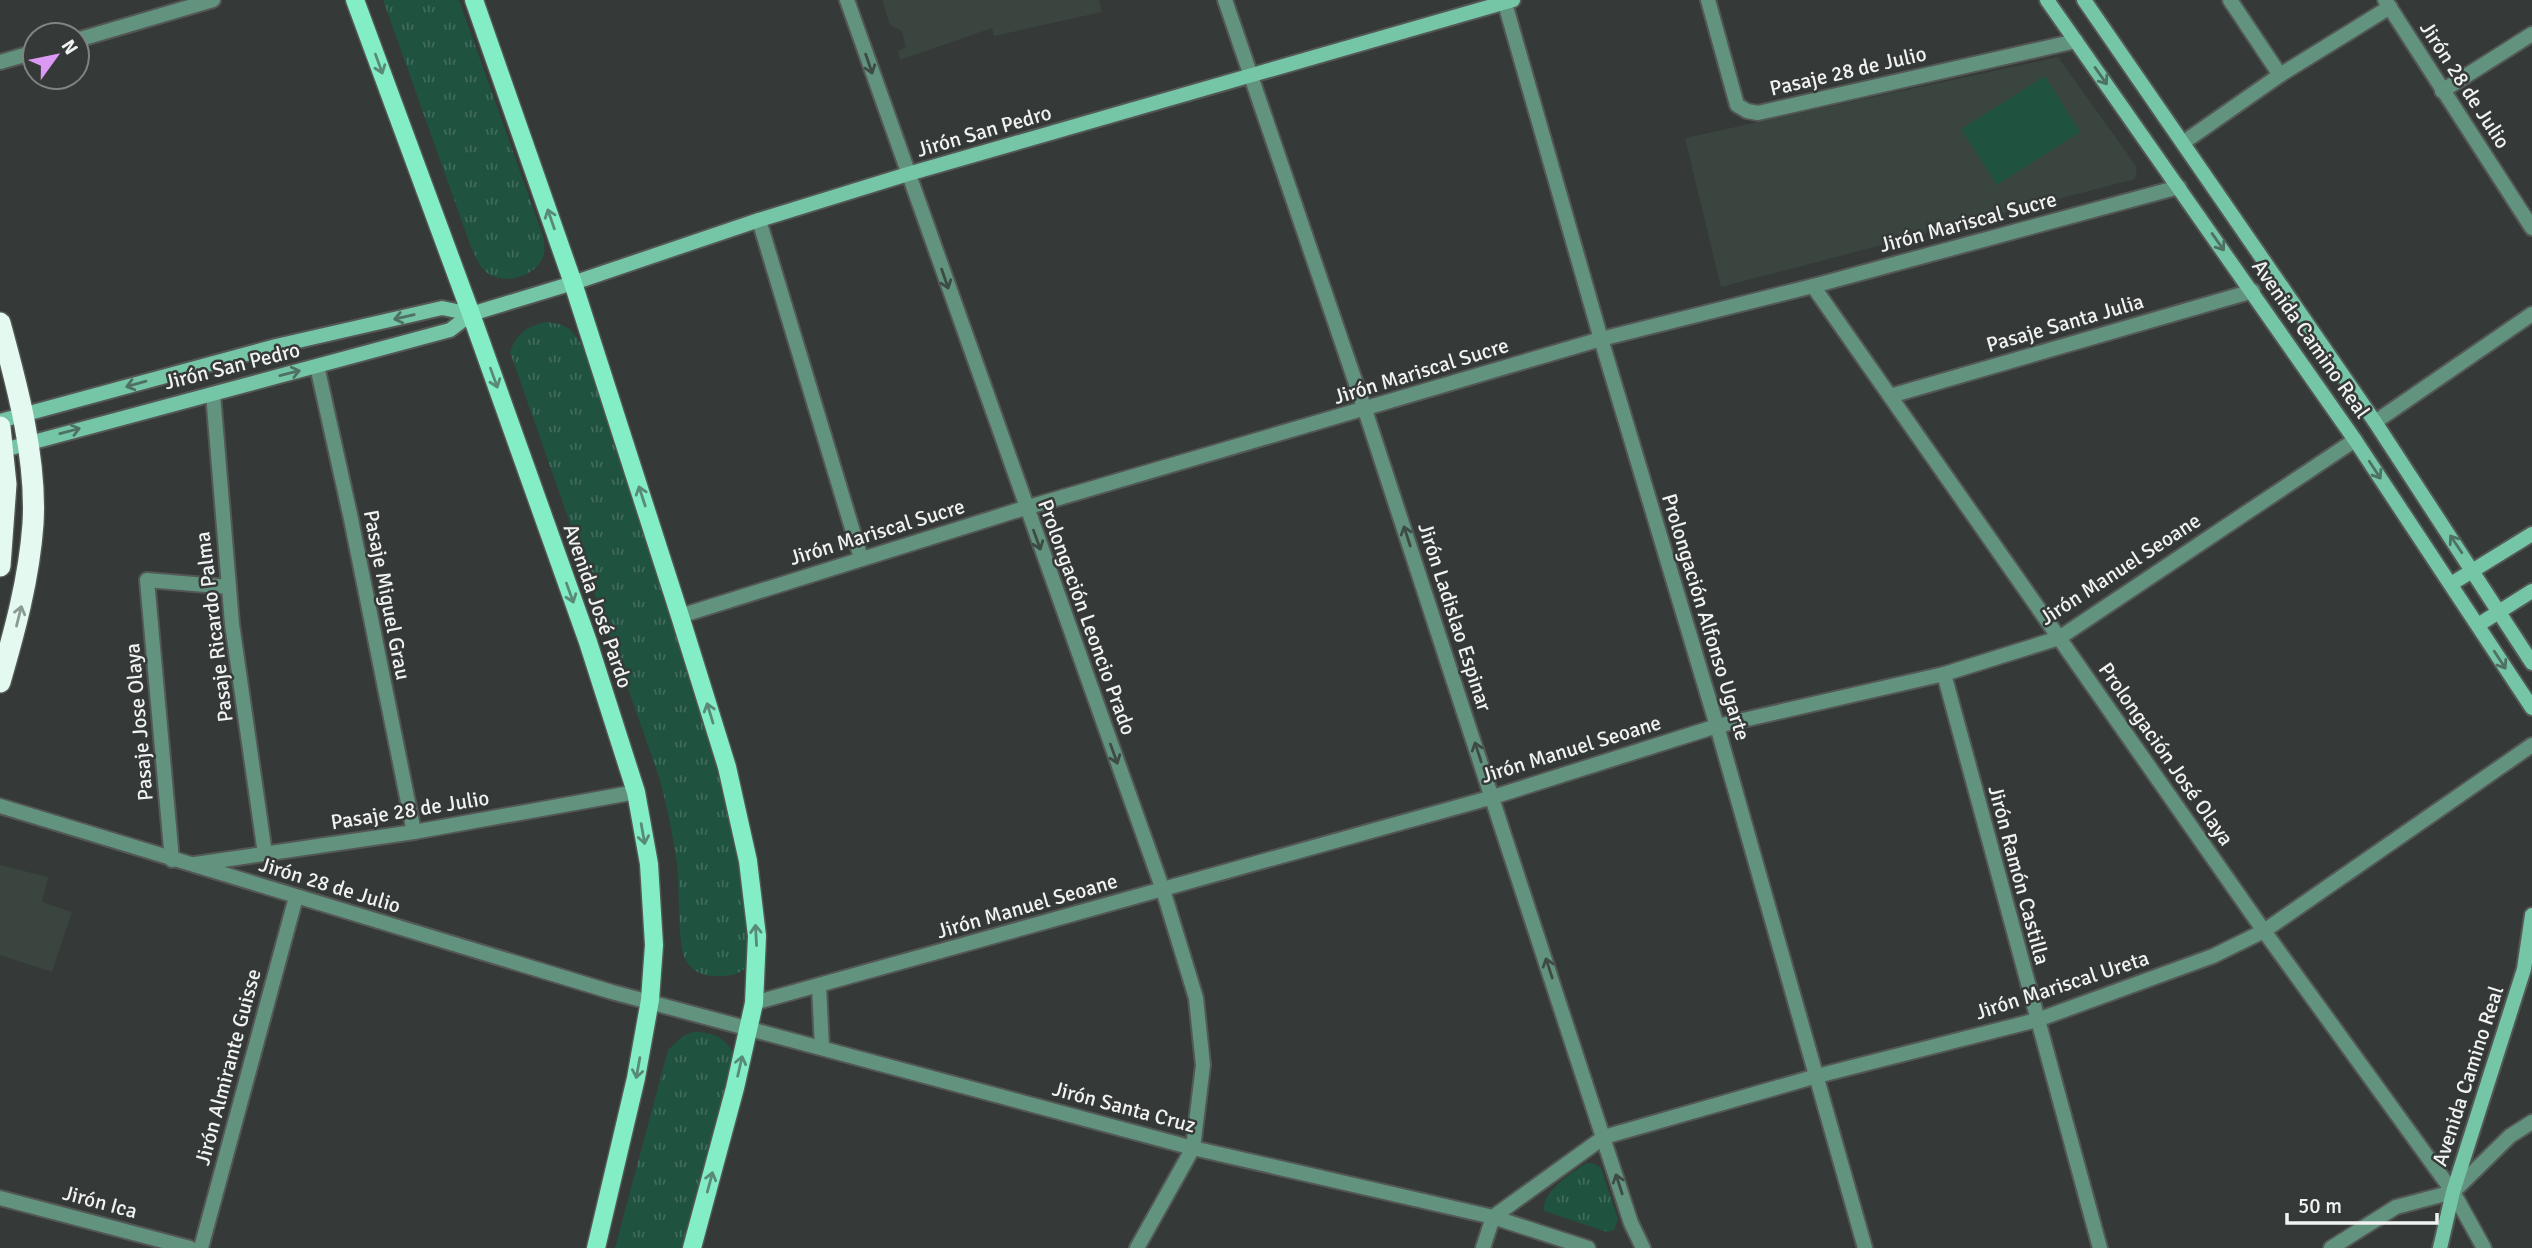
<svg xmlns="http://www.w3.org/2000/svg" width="2532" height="1248" font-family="Signika,sans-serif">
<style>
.built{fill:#3a4540}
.green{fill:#205240}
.park{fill:url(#park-tufts)}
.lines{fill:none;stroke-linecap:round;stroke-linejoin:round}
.street-casing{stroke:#535755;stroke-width:18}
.secondary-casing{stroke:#535755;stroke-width:18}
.primary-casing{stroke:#535755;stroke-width:21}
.highway-casing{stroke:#535755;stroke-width:24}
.street{stroke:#62937f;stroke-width:14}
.secondary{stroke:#75c6a7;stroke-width:14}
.primary{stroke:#83eec5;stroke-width:18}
.highway{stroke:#e4faf0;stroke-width:21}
.oneway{stroke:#588a77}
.oneway2{stroke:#3e4b45}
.oneway3{stroke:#4f7164}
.oneway4{stroke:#8c9a94}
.labels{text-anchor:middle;stroke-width:5;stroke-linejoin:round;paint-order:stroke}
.street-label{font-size:21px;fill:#f0f3f2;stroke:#353937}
</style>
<defs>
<pattern id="park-tufts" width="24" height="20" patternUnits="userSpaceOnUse" patternTransform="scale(1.75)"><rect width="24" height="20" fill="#205240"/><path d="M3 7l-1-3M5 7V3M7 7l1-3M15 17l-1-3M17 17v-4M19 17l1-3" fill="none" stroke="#416b5c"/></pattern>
</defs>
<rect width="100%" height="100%" fill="#353937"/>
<g class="built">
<path d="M882 0H1099L1102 12 994 36 992 28 900 60 898 51 906 47 902 31 890 25Z"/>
<path d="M2058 57 2137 167 2135 179 1721 287 1685 138Z"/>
<path d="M0 865 48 877 42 902 72 912 52 972 0 955Z"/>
</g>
<path class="green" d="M2045 76 2080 132 1997 185 1961 129Z"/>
<g class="park">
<path d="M383 0H459L543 236C544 241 545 248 544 253 539 277 502 287 485 271 478 265 475 255 471 247Z"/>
<path d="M545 322C568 324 573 329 584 349 621 458 657 566 692 676 715 748 737 820 746 896 748 915 753 939 749 959 748 968 740 974 731 975 714 978 694 977 685 959 677 942 680 888 677 865 673 835 667 806 659 777L510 352C517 333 525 328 545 322Z"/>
<path d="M693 1032C715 1032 729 1039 736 1060L686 1248H615L668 1050 683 1036Z"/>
<path d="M1587 1163 1595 1164 1601 1168 1618 1219 1614 1230 1607 1232 1544 1211C1541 1192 1572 1172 1587 1163Z"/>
</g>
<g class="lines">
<defs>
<g id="street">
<path d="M847 0 1163 890 1196 998 1203 1065 1193 1148 1137 1248"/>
<path d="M1225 0 1365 410 1631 1223 1643 1248"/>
<path d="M1504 0 1601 339 1717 726 1865 1248"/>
<path d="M1708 0 1737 105 1747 111 1758 113 2076 41"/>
<path d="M2230 0 2280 75"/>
<path d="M2385 0 2532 228"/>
<path d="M77 40 213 0"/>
<path d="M0 62 35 52"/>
<path d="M2442 91 2532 34"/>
<path d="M2184 142 2280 75 2390 7"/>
<path d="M759 220 861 558"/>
<path d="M1813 286 2264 931 2453 1192 2484 1248"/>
<path d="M317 366 351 519 414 832"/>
<path d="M213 394 232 624 265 854"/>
<path d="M1890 396 2253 291"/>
<path d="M2375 422 2532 314"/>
<path d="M680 616 1025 508 1601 339 1813 286 2179 187"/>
<path d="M1944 674 2100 1248"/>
<path d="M0 806 612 992 1193 1148 1493 1217 1588 1248"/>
<path d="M172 860 147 580 229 587"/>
<path d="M195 864 414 832 636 792"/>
<path d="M819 986 822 1048"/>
<path d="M754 1003 1493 797 1717 726 1944 674 2059 638 2355 440"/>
<path d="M0 1198 190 1248"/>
<path d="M201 1248 296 897"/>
<path d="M1483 1248 1493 1217 1604 1137 1817 1076 2037 1020 2213 956 2264 931 2532 745"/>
<path d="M2331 1248 2396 1207 2453 1192 2510 1136 2532 1122"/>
</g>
<g id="secondary">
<path d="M2047 0 2355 440 2532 708"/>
<path d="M2084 0 2375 422 2532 663"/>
<path d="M0 421 276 346 442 308 471 314"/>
<path d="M0 451 450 330 471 314 573 283 759 220 908 174 1513 0"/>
<path d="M2451 584 2532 534"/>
<path d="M2478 625 2532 591"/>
<path d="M2440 1248 2453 1192 2524 969 2532 915"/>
</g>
<g id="primary">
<path d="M355 0 471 314 588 642 636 792 649 864 654 945 650 1000 636 1078 596 1248"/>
<path d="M474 0 573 283 680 616 727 767 748 861 757 936 754 1003 735 1088 692 1248"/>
</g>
<g id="highway">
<path d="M0 323C17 385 37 459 33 524 29 579 15 630 0 682"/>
<path d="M0 427 6 484 0 566"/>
</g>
</defs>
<use href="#street" class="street-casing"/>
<use href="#secondary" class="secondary-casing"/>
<use href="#primary" class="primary-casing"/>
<use href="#highway" class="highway-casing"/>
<use href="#street" class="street"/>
<use href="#secondary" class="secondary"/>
<use href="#primary" class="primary"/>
<use href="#highway" class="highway"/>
</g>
<defs><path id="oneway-shaft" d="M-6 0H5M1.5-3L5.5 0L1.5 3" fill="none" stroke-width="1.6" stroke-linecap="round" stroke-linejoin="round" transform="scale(1.75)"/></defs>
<g class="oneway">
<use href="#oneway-shaft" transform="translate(379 64) rotate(70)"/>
<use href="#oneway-shaft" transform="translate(551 219) rotate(-109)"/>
<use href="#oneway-shaft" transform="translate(494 378) rotate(70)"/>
<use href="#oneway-shaft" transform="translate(642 496) rotate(-108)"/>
<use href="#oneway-shaft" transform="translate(570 593) rotate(70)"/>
<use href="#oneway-shaft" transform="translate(710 713) rotate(-107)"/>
<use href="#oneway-shaft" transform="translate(643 834) rotate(80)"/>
<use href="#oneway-shaft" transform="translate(756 935) rotate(-93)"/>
<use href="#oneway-shaft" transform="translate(740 1066) rotate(-77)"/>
<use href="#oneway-shaft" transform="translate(638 1068) rotate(100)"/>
<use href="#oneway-shaft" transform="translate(710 1182) rotate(-75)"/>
</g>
<g class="oneway2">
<use href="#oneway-shaft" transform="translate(869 64) rotate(71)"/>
<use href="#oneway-shaft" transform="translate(945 279) rotate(71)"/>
<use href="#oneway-shaft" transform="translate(1407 536) rotate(-108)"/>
<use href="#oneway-shaft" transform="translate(1037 540) rotate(70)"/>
<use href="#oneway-shaft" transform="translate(1478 752) rotate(-108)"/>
<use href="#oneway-shaft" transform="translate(1114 754) rotate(70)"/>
<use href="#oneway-shaft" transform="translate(1549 968) rotate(-108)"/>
<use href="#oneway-shaft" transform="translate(1619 1184) rotate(-108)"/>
</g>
<g class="oneway3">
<use href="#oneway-shaft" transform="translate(2101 76) rotate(55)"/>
<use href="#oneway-shaft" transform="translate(2218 242) rotate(55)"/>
<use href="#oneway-shaft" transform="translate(404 317) rotate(167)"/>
<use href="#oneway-shaft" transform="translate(290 373) rotate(-14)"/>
<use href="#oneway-shaft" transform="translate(136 384) rotate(164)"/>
<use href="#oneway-shaft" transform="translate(70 431) rotate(-15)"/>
<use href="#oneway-shaft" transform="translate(2375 470) rotate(57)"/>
<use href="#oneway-shaft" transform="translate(2456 544) rotate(-124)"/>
<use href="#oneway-shaft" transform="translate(2500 660) rotate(57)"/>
</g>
<use class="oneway4" href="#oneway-shaft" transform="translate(19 616) rotate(-76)"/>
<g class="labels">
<g class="street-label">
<text transform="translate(1848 71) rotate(-13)" y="7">Pasaje 28 de Julio</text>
<text transform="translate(2465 85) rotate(57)" y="7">Jirón 28 de Julio</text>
<text transform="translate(984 131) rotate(-16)" y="7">Jirón San Pedro</text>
<text transform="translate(1968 222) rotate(-15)" y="7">Jirón Mariscal Sucre</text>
<text transform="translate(2065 323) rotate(-16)" y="7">Pasaje Santa Julia</text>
<text transform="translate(2311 339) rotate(55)" y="7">Avenida Camino Real</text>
<text transform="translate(232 366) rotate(-14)" y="7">Jirón San Pedro</text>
<text transform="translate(1421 371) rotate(-17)" y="7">Jirón Mariscal Sucre</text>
<text transform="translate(877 532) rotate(-17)" y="7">Jirón Mariscal Sucre</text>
<text transform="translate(2120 569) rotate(-33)" y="7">Jirón Manuel Seoane</text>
<text transform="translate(387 595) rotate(79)" y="7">Pasaje Miguel Grau</text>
<text transform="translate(598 606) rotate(71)" y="7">Avenida José Pardo</text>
<text transform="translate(1087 617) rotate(70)" y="7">Prolongación Leoncio Prado</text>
<text transform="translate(1455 617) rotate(72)" y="7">Jirón Ladislao Espinar</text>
<text transform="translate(1706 617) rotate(73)" y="7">Prolongación Alfonso Ugarte</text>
<text transform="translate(214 627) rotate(-97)" y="7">Pasaje Ricardo Palma</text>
<text transform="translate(139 722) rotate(-95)" y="7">Pasaje Jose Olaya</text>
<text transform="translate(1571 749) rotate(-17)" y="7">Jirón Manuel Seoane</text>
<text transform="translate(2166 754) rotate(55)" y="7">Prolongación José Olaya</text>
<text transform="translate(410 810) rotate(-9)" y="7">Pasaje 28 de Julio</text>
<text transform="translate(2019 875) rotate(75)" y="7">Jirón Ramón Castilla</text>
<text transform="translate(330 885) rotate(17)" y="7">Jirón 28 de Julio</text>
<text transform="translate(1027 906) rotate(-16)" y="7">Jirón Manuel Seoane</text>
<text transform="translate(2062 985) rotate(-18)" y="7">Jirón Mariscal Ureta</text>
<text transform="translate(228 1067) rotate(-75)" y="7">Jirón Almirante Guisse</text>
<text transform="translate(2468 1076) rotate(-72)" y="7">Avenida Camino Real</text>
<text transform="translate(1124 1107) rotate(15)" y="7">Jirón Santa Cruz</text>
<text transform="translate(100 1202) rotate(15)" y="7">Jirón Ica</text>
</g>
</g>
<g transform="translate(56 56) rotate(57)"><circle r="33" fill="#353937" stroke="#808382" stroke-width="2"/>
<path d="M0-5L12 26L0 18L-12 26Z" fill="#dc99f4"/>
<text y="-10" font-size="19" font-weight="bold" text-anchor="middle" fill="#f0f3f2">N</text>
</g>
<path d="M2287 1213v10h150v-10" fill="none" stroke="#f0f3f2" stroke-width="3.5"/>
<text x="2298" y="1213" font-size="21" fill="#f0f3f2" stroke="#353937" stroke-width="5" paint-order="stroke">50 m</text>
</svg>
